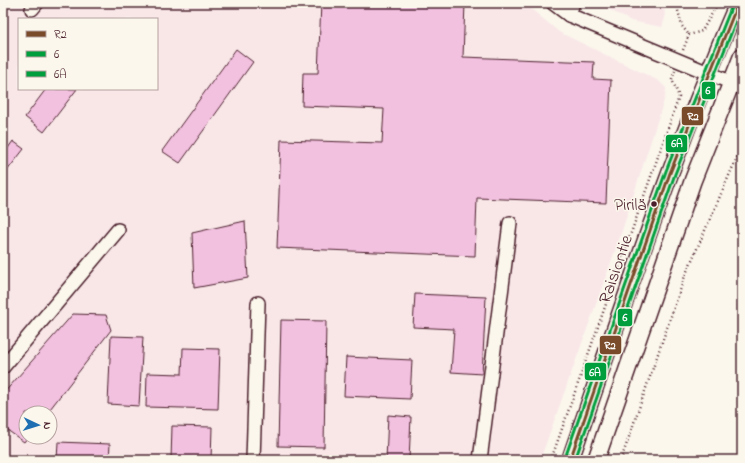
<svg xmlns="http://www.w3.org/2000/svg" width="745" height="463" font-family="'Indie Flower',sans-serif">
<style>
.built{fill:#f9e7e8;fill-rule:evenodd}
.building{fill:#f3c1e0;stroke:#4a1f2b}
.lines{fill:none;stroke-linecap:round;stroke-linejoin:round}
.minor-casing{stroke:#4a1f2b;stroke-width:16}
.major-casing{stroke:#4a1f2b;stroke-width:19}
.path{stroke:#4a1f2b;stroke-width:2.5;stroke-dasharray:1 3;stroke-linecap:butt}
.minor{stroke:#fbf7ec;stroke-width:13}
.major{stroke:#fbf7ec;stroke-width:16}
.bus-1-casing{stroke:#fbf7ec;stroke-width:6}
.bus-2-casing{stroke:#fbf7ec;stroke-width:6}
.bus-3-casing{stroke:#fbf7ec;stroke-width:6}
.bus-1{stroke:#7a4b2a;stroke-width:3}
.bus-2{stroke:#009e3d;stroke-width:3}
.bus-3{stroke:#009e3d;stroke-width:3}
.bus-dot{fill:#4a1f2b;stroke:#fbf7ec;stroke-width:1.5}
.labels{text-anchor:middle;stroke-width:3;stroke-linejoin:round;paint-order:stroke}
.bus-label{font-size:17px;fill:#4a1f2b;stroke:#fbf7ec;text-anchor:end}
.street-label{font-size:18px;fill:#4a1f2b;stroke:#fbf7ec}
.line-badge{stroke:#fbf7ec;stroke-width:1.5}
.badge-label{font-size:11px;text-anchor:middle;font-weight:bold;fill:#fff}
</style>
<rect width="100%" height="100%" fill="#fbf7ec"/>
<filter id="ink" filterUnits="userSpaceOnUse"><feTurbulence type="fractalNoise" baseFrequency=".025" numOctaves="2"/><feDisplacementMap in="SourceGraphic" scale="8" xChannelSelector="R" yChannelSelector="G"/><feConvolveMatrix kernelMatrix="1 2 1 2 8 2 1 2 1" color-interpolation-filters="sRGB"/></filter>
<g filter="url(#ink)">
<g class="built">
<path d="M3 3H524L559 32 659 81 666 88 665 97 619 240 540 460H3ZM19 19H157V89H19ZM26 413H50V437H26Z"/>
<path d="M597 3H664L665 18 662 27 631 21Z"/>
</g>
<g class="building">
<path d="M142 3H161L154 7Z"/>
<path d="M321 3H465L463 57 594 62 593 79 611 80 606 203 477 198 475 256 277 248 281 140 382 143 384 109 302 106 303 73H318Z"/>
<path d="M631 3H659L631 5Z"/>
<path d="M236 49 253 62 180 163 162 151Z"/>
<path d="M46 89H77L44 132 25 117Z"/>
<path d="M13 141 24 149 3 176V155Z"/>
<path d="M245 221 248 278 194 288 192 233Z"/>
<path d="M415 294 486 297 482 374 451 372 454 329 413 327Z"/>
<path d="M73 314 106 315 111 330 47 413H26V437H28L24 442 3 427V394Z"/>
<path d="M281 320 326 321 324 447 278 446Z"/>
<path d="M111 336 143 337 139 406 108 404Z"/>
<path d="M183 348 220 349 218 409 146 407 147 373 182 374Z"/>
<path d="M346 357 412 360 410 399 344 396Z"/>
<path d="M388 415 411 417 409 460H386Z"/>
<path d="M172 426 212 427 211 460H171Z"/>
<path d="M58 442 110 444 109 460H57Z"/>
</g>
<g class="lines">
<defs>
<g id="minor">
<path d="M553 3 569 15 742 87"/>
<path d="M32 9 37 3"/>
<path d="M569 15 573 3"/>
<path d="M3 367 118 230"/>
<path d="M253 460 258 303"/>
<path d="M480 460 510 223"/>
</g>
<g id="major">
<path d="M570 460C623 307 673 152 738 3"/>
<path d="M596 460 693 180 742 56"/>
</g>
</defs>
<use href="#minor" class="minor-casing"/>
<use href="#major" class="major-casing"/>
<g class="path">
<path d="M676 3 682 26 689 35"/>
<path d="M683 50 689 35 702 31 718 3"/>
<path d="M551 460 679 97 672 79 675 71"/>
<path d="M621 460 685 276 742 146"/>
</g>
<use href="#minor" class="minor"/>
<use href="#major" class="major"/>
<defs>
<path id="bus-1" d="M570 460 670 173 738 3"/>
<path id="bus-2" d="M575 460 675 174 742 6"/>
<path id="bus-3" d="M565 458 666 171 733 3"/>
</defs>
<use href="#bus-1" class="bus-1-casing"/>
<use href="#bus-2" class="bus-2-casing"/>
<use href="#bus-3" class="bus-3-casing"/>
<use href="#bus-1" class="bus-1"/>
<use href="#bus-2" class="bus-2"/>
<use href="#bus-3" class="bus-3"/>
</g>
</g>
<circle class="bus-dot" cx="654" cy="204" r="3.5"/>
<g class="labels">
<g class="bus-label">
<text x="646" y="210">Pirilä</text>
</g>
<g class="street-label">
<text transform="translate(615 269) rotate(-71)" y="6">Raisiontie</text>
</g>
</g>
<g class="line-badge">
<rect x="701" y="81" width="15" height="19" rx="4" fill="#009e3d"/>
<rect x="681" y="106" width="23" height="20" rx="4" fill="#7a4b2a"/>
<rect x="665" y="134" width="23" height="19" rx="4" fill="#009e3d"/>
<rect x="617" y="308" width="16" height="19" rx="4" fill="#009e3d"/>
<rect x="599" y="335" width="23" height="20" rx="4" fill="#7a4b2a"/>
<rect x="584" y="362" width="23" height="19" rx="4" fill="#009e3d"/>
</g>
<g class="badge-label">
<text x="708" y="94">6</text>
<text x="693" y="120">R2</text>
<text x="677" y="147">6A</text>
<text x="625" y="321">6</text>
<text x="610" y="349">R2</text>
<text x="595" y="376">6A</text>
</g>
<rect width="745" height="463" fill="none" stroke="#fbf7ec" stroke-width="16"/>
<rect x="8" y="8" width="729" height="447" fill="none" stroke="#4a1f2b" stroke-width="1.5" filter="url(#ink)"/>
<rect x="18" y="18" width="140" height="72" fill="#fbf7ec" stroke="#b4a19f"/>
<rect x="26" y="31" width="20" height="6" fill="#7a4b2a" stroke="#b4a19f"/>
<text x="54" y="38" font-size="12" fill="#4a1f2b">R2</text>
<rect x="26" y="51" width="20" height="6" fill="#009e3d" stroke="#b4a19f"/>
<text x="54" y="58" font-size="12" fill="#4a1f2b">6</text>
<rect x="26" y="71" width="20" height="6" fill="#009e3d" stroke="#b4a19f"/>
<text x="54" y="78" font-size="12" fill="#4a1f2b">6A</text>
<g transform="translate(38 425) rotate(94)"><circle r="19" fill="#fbf7ec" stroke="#b4a19f"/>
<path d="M0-3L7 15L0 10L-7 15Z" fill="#1f6fb2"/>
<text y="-6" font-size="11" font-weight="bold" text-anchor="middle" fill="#4a1f2b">N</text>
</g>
</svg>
